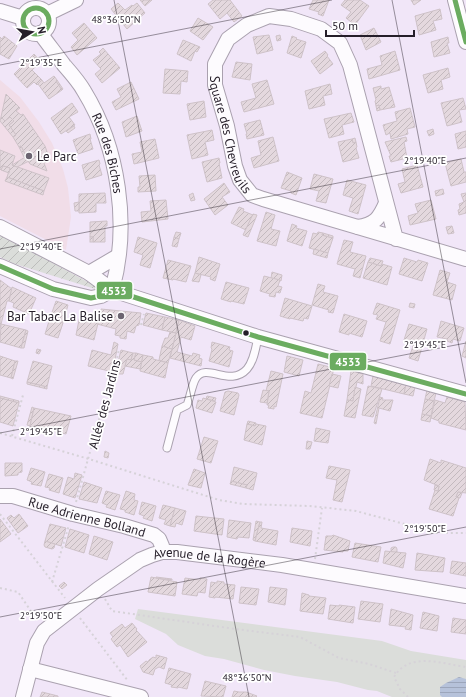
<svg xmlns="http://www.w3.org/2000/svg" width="466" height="697" font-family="'PT Sans',sans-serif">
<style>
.education{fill:#f1dde8}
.park{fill:#dbddda}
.garden{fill:url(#garden-furrows)}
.water{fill:url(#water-rules)}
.building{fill:url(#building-hatch);stroke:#cec2c8}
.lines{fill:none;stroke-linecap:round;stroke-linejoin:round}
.lane-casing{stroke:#aaa1af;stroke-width:9}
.street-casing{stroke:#aaa1af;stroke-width:16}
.path{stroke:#d6d2d8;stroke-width:2;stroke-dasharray:2 3;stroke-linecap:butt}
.lane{stroke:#fdfbfe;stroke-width:7}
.street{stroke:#fdfbfe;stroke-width:14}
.bus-1-casing{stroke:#fff;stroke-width:8}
.bus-1{stroke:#6bac60;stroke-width:5}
.ticks{fill:none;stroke:#251e29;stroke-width:1;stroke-opacity:0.45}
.poi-dot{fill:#6c6471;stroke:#fff;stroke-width:1.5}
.bus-dot{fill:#251e29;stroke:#fff;stroke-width:1.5}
.labels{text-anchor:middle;stroke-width:3.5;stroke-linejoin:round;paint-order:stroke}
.street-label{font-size:13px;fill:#251e29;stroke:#fff}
.poi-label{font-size:13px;fill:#251e29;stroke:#fff;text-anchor:start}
.ticks-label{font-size:10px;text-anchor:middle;fill:#251e29;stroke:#fff;stroke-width:3.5;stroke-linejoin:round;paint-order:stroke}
.line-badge{stroke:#fff;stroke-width:1.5}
.badge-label{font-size:11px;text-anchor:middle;font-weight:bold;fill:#fff}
</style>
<defs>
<pattern id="garden-furrows" width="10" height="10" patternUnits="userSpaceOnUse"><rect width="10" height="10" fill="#dbddda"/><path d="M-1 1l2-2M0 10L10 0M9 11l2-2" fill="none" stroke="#bcbdbb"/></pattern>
<pattern id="water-rules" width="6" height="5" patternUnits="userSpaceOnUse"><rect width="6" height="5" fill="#b6c2da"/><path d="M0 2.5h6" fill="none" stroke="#9ca6bb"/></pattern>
<pattern id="building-hatch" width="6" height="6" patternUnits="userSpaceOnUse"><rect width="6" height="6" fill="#e4d8de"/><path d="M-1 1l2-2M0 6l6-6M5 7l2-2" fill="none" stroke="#c3b9be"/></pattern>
</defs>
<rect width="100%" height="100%" fill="#f1e6f8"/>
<path class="education" d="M0 80 20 97 39 122 52 143 63 169 68 188 71 217 66 250 0 216Z"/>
<path class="park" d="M138 609 382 641 411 651 466 660V697H392L377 691 368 690 337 682 295 676 264 670 224 659 205 656 178 645 166 634 135 619Z"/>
<path class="garden" d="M0 234 97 287 95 289 12 263 0 257Z"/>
<path class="water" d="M459 677 466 679V697H442L440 695V687L446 683Z"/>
<g class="building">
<path d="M140 0H152L145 6Z"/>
<path d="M213 0H230L242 16 234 22 227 13 220 19 208 4Z"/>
<path d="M313 0H329L323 16 318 14 319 12 309 9Z"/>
<path d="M345 0H360L369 6 355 25 346 18 351 12 341 5Z"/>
<path d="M411 0H421L414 5Z"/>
<path d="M118 3 125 10 132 5 133 6 137 3 145 13 127 29 111 9Z"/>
<path d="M440 9 442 19 433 21 436 30 419 35 415 16Z"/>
<path d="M198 18 213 27 203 40 190 31Z"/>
<path d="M84 23 97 38 77 55 71 47 78 40 72 33Z"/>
<path d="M374 28 381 42 366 50 360 35Z"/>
<path d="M269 35 273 50 257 54 253 37Z"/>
<path d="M280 35 281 40 277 41 276 36Z"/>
<path d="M4 36 17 46 9 59 0 54V37L2 39Z"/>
<path d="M292 36 297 38 296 39 306 42 301 58 287 53Z"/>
<path d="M448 37 449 43H447L450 53 434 57 431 42Z"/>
<path d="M183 40 200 47 197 52 195 51 191 61 177 54Z"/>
<path d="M103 48 120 68 102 83 95 74 101 69 93 60 101 54 99 52Z"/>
<path d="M325 51 328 55 327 56 333 64 320 74 311 61Z"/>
<path d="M395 51 400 70 369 79 367 69 382 65 380 56Z"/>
<path d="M34 54 41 62 32 70 42 80 37 85 34 82 27 88 14 74Z"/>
<path d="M236 62 252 64 250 80 232 77Z"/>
<path d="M448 68 450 77 441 80 443 89 428 93 423 75Z"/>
<path d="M165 69 188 71 187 82 181 81 180 94 163 93Z"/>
<path d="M54 76 57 80 56 81 62 90 49 99 38 84 42 80 44 83Z"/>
<path d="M57 80 63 89 62 90 56 81Z"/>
<path d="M267 80 274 104 244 112 241 102 256 98 252 84Z"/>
<path d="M131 82 139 99 116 110 112 102 121 97 117 89Z"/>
<path d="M330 84 332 94 323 96 325 105 309 109 305 91Z"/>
<path d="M381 86V89L389 87 395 107 380 110 379 105 376 106 375 101 376 100 373 88Z"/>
<path d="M6 94 20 108 16 111 21 115 23 114 45 146 50 160 44 163 47 171 30 164 28 161 35 158 32 153 26 156 21 146 19 147 13 137 16 135 9 125 14 121 10 117 5 121 1 117Z"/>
<path d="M463 98 466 109 459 110 462 122 447 126 441 103Z"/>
<path d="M204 101 206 117 190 120 187 104Z"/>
<path d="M72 103 78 112 69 117 75 125 61 134 51 118Z"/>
<path d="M379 105 380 110 377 111 376 106Z"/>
<path d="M410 108 415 127 407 129 408 134 391 139 390 133 386 135 383 125 397 121 395 112Z"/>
<path d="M351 113 354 122 342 125 344 134 329 138 324 119Z"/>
<path d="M137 116 142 131 126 137 122 122Z"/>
<path d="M1 117 5 121 10 117 14 121 9 125 16 135 13 137 0 121Z"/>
<path d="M260 120 264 135 247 139 246 134H247L244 124Z"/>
<path d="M74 126 75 128 68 133 66 131Z"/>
<path d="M433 129 434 134 429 136 427 131Z"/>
<path d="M212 130 214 140 205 142 208 155 192 159 187 135Z"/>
<path d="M466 131V147L458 149 455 134Z"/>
<path d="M90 134 91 139H90L93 149 78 154 73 140Z"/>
<path d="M273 137 279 161 254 168 251 158 261 155 258 141Z"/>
<path d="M406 137 407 141 404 142 407 158 391 162 389 156H391L385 142Z"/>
<path d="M355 138 356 142 353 143 352 139Z"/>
<path d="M155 139 159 158 134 164 132 154 142 152 140 142Z"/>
<path d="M352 139 353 143 356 142 357 147 356 148 359 158 343 162 338 142Z"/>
<path d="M21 146 26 156 24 157 19 147Z"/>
<path d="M0 150 15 156 12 165 49 178 44 191 7 177 10 168 3 166 1 170 0 169Z"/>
<path d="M32 153 35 158 17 167 12 165Z"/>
<path d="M219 158 220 163H219L222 178 207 182 202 162Z"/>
<path d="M461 159 464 172H466V182L451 186 445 163Z"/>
<path d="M99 160 100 164 99 165 102 175 86 180 82 165Z"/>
<path d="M417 165 423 187 401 193 398 184 405 182 402 169Z"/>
<path d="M3 166 10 168 9 173 1 170Z"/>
<path d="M287 172 302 178 296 195 291 193V191L281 188Z"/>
<path d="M314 174 333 179 326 203 316 201 319 191 310 189Z"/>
<path d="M155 175 156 191 138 192V187H140L139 176Z"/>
<path d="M7 177 44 191 43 195 5 181Z"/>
<path d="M347 180 366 185 358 214 349 211 353 198 343 195Z"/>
<path d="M224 183 230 192 222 197 228 205 215 215 204 199Z"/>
<path d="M443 189 444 194 436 196 435 191Z"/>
<path d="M105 193 106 203H96V212L79 213V194Z"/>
<path d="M193 193 195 200 191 201 189 195Z"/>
<path d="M466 193V213L459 215 458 210 460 209 459 204 464 202 461 194Z"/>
<path d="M166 200 168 219 142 222 141 212 151 211 150 201Z"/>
<path d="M431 200 436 219 410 225 408 216 418 213 415 204Z"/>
<path d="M79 202V211H75L74 203Z"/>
<path d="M239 207 244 209 243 211 253 215 246 230 231 223Z"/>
<path d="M266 212 275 215 271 229 280 231 276 246 257 241Z"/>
<path d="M253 214 257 215 248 237 243 235Z"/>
<path d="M107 221V226H105V242H93V237H90V222Z"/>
<path d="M292 224 297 226 296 228 307 231 302 246 287 241Z"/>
<path d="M452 226 454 233 448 234 446 227Z"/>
<path d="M176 232 181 233 179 239 174 237Z"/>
<path d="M318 232 323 233 322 235 333 238 328 253 309 248 313 233 317 234Z"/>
<path d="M323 233 333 236V238L322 235Z"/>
<rect x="90" y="237" width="3" height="5"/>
<path d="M138 237 157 243 150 268 140 265 143 255 134 252Z"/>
<path d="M174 237 179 239 177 247 172 246Z"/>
<path d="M344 240 353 242 350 252 366 256 360 278 353 276 355 269 337 264Z"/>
<path d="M57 242 63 245 60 250 55 247Z"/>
<path d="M314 249 328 253 327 258 313 254Z"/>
<path d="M199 257 220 264 215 281 210 279 211 277 195 273Z"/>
<path d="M370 258 383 261 381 266 368 262Z"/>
<path d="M404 258 417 262 418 260 428 263 422 281 399 274Z"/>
<path d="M168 260 191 266 186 282 173 279V280L163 278Z"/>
<path d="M368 262 381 266 382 264 392 267 387 285 363 278Z"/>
<path d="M440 270 450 273 447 282 456 285 452 300 433 295Z"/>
<path d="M272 272 282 275 281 281 271 278Z"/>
<path d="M195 273 201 275 199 282 192 281Z"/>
<path d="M264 276 280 280 278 286 282 287 280 293 276 292 275 297 269 296 270 294 260 291Z"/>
<path d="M0 280 12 289 9 301H7L0 328Z"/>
<path d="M226 282 249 288 244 304 231 301V302L221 299Z"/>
<path d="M318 284 325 286 323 292 338 296 333 313 328 312 329 310 312 305Z"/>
<path d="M12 287 36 298 29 314 13 307 14 303 9 301Z"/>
<path d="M285 298 312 306 308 319 304 318 303 321 290 318V319L280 316Z"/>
<path d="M56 301 68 305 63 323 50 318Z"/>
<path d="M377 303 400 310 390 344 380 341 386 322 376 319 378 315 373 314Z"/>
<path d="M410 303 415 304 414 308 409 307Z"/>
<path d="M101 309 141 313 139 325 136 326 134 333 127 331 126 339 120 338V336L115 335 116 329 97 324Z"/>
<path d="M146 313 165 317 162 330 143 325Z"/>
<path d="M344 314 367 321 362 337 349 333V335L339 332Z"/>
<path d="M80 315 99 319 94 340 76 335Z"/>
<path d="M165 317 179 320 176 333 162 330Z"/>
<path d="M50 318 63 323 58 338 45 334Z"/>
<path d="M179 320 195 326 191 340 181 337 177 352 192 356 193 353 200 355 199 358 202 359 201 366 170 358Z"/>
<path d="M441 321 464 328 460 341 453 339 452 343 447 341V339L437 337Z"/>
<path d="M1 324 26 330 21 348 0 342Z"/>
<path d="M409 324 427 329 418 361 409 358 414 343 404 340Z"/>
<path d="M26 330 28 331 24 348H21Z"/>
<path d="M170 332 176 333 172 349 162 346 165 338H168Z"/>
<path d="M466 341V358L462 356Z"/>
<path d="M114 342 118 344 112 375 109 374V371L88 366 92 350 111 355Z"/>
<path d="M212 342 230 347 229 350 233 351 229 367 209 361 212 349 211 348Z"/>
<path d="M162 346 172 349 168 363 159 360Z"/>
<path d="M37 349 41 350 39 354 36 353Z"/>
<path d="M121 350 133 353 131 360 127 359 123 374H118L113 384 110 383 115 375Z"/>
<path d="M133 353H136L134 360 142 362 140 369 125 366 127 359 131 360Z"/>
<path d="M136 353 143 355 142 362 134 360Z"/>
<path d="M143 355 153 357V359L168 363 165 378 140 371Z"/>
<path d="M0 356 15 361 11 378 0 375Z"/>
<path d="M287 356 303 360 299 376 284 372Z"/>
<path d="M15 361H18L13 379 11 378Z"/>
<path d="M33 361 52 366 47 387 27 382Z"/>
<path d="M318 364 334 368 322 418 300 413 305 391 311 393Z"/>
<path d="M271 371 283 374 276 407 274 406V409L268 408 269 405H267L269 391H266Z"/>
<path d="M351 371 363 374V384L357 382 353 401 347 400Z"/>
<path d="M332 374 341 376 338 388 329 386Z"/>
<path d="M373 376 406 384 404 394 371 386Z"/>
<path d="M27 382 47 387V389L27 384Z"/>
<path d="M406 384 415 387 413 396 404 394Z"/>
<path d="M368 386 382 389 373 417 362 415Z"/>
<path d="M355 387 361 389 355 418 344 416 347 400 353 401Z"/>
<path d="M263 390 269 391 267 403 260 402Z"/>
<path d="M427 390 436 393 434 401 425 399Z"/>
<path d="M228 391 238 393 239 395 234 415 220 411 225 392Z"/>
<path d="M0 396 19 401V403L0 398Z"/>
<path d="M207 396 216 398 215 401 206 399Z"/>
<path d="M380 397 383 398 382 400H393L390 411 379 408 376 424 374 423Z"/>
<path d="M447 397 465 402 466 430 439 423V421L431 418 435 400 445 403Z"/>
<path d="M0 398 19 403 13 426 0 422Z"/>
<path d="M203 398 216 402 212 413 196 408 198 400 202 401Z"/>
<path d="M425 399 434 401 431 416 422 414Z"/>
<path d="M32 407 34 408 30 426 27 425Z"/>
<path d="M34 408 71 416 66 434 30 426Z"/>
<path d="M422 414 431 416 430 422 421 420Z"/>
<path d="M248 421 256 423 255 426 247 424Z"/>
<path d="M247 424 255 426 256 424 266 426 262 445 244 440Z"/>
<path d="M316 428 330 431 328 443 314 441Z"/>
<path d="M204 437 218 441 211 463 197 459Z"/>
<path d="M307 441 312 442 310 449H306Z"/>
<path d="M105 451 109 453 108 458 104 457Z"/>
<path d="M430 459 441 463V460L466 468V493L458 492 456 497 459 498 453 516 429 509 435 490 438 491 439 486 424 480Z"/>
<path d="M5 463H22V472L18 473V475L5 476Z"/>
<path d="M329 466 350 470 342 502 333 500 337 480 326 478Z"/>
<path d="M234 467 257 473 253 490 246 488 247 485 231 481Z"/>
<path d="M31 468 45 472 41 486 31 484 32 482 27 480Z"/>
<path d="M194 469 205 473 201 488 188 485Z"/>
<path d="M75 473 82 475 75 498 63 494 68 477 74 479Z"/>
<path d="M49 474 63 478 59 493 49 490 50 488 45 487Z"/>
<path d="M231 481 247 485 246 488 230 484Z"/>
<path d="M84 482 102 488 97 503 79 499Z"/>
<path d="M435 485 439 486 438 491 434 490Z"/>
<path d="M106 491 120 495 115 510 106 507 107 505 102 503Z"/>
<path d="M126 491 135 494 134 500 138 501 134 515 125 512V510L120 509Z"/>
<path d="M458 492 462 493 460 498 456 497Z"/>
<path d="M142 502 156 506 152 521 143 518 144 516 139 514Z"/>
<path d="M163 505 175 508 170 526 164 524 166 520 159 518Z"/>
<path d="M175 508 186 511 182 525 176 523 175 527 170 526Z"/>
<path d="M19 514 28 526 18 533 7 518 11 515 14 518Z"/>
<path d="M196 516 224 519 222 535 194 531Z"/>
<path d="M0 519 11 534 0 542Z"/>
<path d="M229 520 251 523 249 538 238 537 237 539 227 537Z"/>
<path d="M256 521 260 522 255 541 253 540Z"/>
<path d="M260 522H262L261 528 278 531 276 545 255 541Z"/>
<path d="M50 524 66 528 61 546 45 541Z"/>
<path d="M292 528 312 531 310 546 290 542Z"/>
<path d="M70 529 89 535 84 553 65 547Z"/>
<path d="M333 535 350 541 348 551H343V552L324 550 326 536H332Z"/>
<path d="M94 536 113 542 107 560 89 554Z"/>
<path d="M45 541 55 544 54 548 52 549 45 547 44 545Z"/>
<path d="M355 543 381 547 378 562 352 557Z"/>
<path d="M393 547H396L397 549V553L391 552V548Z"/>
<path d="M385 551 406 553 403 568 383 563Z"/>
<path d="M417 553 445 558 443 572 415 570Z"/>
<path d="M452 561 466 563V576L450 573Z"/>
<path d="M151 577 177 582 175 596 148 592Z"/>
<path d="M156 577 172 579V580L156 578Z"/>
<path d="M185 578 200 580V578L207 579 205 593 198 592 197 596 182 594Z"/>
<path d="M217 581 224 582V584L235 585 233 599 215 597V598L209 597 211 582 217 583Z"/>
<path d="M64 582 67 585 62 589 59 586Z"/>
<path d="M241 587 259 589 256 605 239 603Z"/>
<path d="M270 587 287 589 285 605 268 602Z"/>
<path d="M302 593 309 595V596L326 598 323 614 300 611Z"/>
<path d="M361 601 383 604 380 622 358 619Z"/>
<path d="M330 605 339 606V605L355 607 353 623 328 619Z"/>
<path d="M391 609 413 615 411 630 405 629 406 627 389 625Z"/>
<path d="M423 612 439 616 437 631 420 628Z"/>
<path d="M453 618 466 620V634L451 632Z"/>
<path d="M132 623 137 629 136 630 147 642 128 657 120 645 117 647 111 639 113 637 110 633 122 624 125 628Z"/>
<path d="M156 655 167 658 164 669 159 667 155 669 153 675 143 672 140 666 146 661 148 662 149 660 153 657 156 658Z"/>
<path d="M169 668 191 674 187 689 178 687V688L171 687 172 685 165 683Z"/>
<path d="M205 681 226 686 223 697 201 696Z"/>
<path d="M234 691 239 692H246L257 696 256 697H232Z"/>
<path d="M42 692 58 696V697H40Z"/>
</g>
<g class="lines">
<defs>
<path id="lane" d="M167 448 177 410 187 405C190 398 192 384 196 378 207 362 230 388 247 369 254 361 256 347 258 337"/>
<g id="street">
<path d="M455 0 466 42"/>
<circle cx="36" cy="21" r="13"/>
<path d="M0 11 23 18"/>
<path d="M47 14 76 0"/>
<path id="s1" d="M40 33C48 44 56 54 64 65 71 73 79 82 84 91 119 148 130 226 112 290"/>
<path d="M0 227 89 273 112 290 258 337 466 394"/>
<path d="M358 227C375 224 379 219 386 203"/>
<path id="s2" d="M396 239 350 65 340 43 321 29 291 19 269 16 247 25 228 39 215 64V85L227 126 235 166 240 180 252 195 263 199 466 259"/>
<path d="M0 266 53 289 91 298 101 296 112 290"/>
<path d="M89 273 118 256"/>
<path id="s3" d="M0 496H13L73 514 124 526 154 535 159 539 162 546V552"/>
<path d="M30 669 141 697"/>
<path id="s4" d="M23 697 37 643 44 631 98 589 140 560 152 555 162 552H177L282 565 466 596"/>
</g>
</defs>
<use href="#lane" class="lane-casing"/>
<use href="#street" class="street-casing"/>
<g class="path">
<path d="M141 325 144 314"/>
<path d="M0 433 89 459 219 500 243 504 310 506 356 511 416 527 428 533H466"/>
<path d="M12 436 23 395"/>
<path d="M76 502 109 384 114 373 119 349"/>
<path d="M0 514 65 598"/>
<path d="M315 559 322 508"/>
<path d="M52 582 69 525"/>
<path d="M0 588 18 592 37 620"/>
<path d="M105 599 112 611 235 629 300 637 339 658 369 664 396 673"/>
<path d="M80 618 128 681"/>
<path d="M408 697 400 689 394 677C409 651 443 664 466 667"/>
</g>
<use href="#lane" class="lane"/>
<use href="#street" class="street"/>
<defs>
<g id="bus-1">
<path d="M455 0 466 42"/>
<circle cx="36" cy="21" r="13"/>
<path d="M0 266 53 289 91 298 101 296 112 290 258 337 466 394"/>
</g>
</defs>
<use href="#bus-1" class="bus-1-casing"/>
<use href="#bus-1" class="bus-1"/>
</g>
<path class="ticks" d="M114 0 249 697M392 0 466 383M0 65 332 0M0 249 466 158M0 433 466 343M0 617 466 527"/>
<g class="poi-dot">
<circle cx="29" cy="156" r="4"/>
<circle cx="121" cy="316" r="4"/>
</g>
<circle class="bus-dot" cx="246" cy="333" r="3.5"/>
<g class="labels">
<g class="street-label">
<text dy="5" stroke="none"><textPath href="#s2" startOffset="430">Square des Chevreuils</textPath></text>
<text dy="5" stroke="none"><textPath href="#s1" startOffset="140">Rue des Biches</textPath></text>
<text transform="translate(104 404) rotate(-75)" y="5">Allée des Jardins</text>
<text dy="5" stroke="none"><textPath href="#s3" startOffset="90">Rue Adrienne Bolland</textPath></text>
<text dy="5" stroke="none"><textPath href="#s4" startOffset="260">Avenue de la Rogère</textPath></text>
</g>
<g class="poi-label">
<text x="37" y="161">Le Parc</text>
<text x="113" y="321" text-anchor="end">Bar Tabac La Balise</text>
</g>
</g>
<g class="ticks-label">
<text x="116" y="23">48°36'50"N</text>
<text x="41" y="66">2°19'35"E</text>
<text x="425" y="164">2°19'40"E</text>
<text x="41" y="250">2°19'40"E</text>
<text x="425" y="348">2°19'45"E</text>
<text x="41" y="435">2°19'45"E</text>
<text x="425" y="532">2°19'50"E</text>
<text x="41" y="619">2°19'50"E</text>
<text x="247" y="681">48°36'50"N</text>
</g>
<g class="line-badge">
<rect x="96" y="281" width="37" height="19" rx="4" fill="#6bac60"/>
<rect x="329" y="352" width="38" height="19" rx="4" fill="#6bac60"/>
</g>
<g class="badge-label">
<text x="114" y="295">4533</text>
<text x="348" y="366">4533</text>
</g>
<g transform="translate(32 32) rotate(79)" stroke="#ffffff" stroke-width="3" paint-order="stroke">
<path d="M0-3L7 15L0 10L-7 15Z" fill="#251e29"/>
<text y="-6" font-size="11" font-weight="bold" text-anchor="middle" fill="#251e29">N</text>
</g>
<path d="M326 30v6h88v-6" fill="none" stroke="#251e29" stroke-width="2"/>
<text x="332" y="30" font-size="12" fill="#251e29" stroke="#ffffff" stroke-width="3" paint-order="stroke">50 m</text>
</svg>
